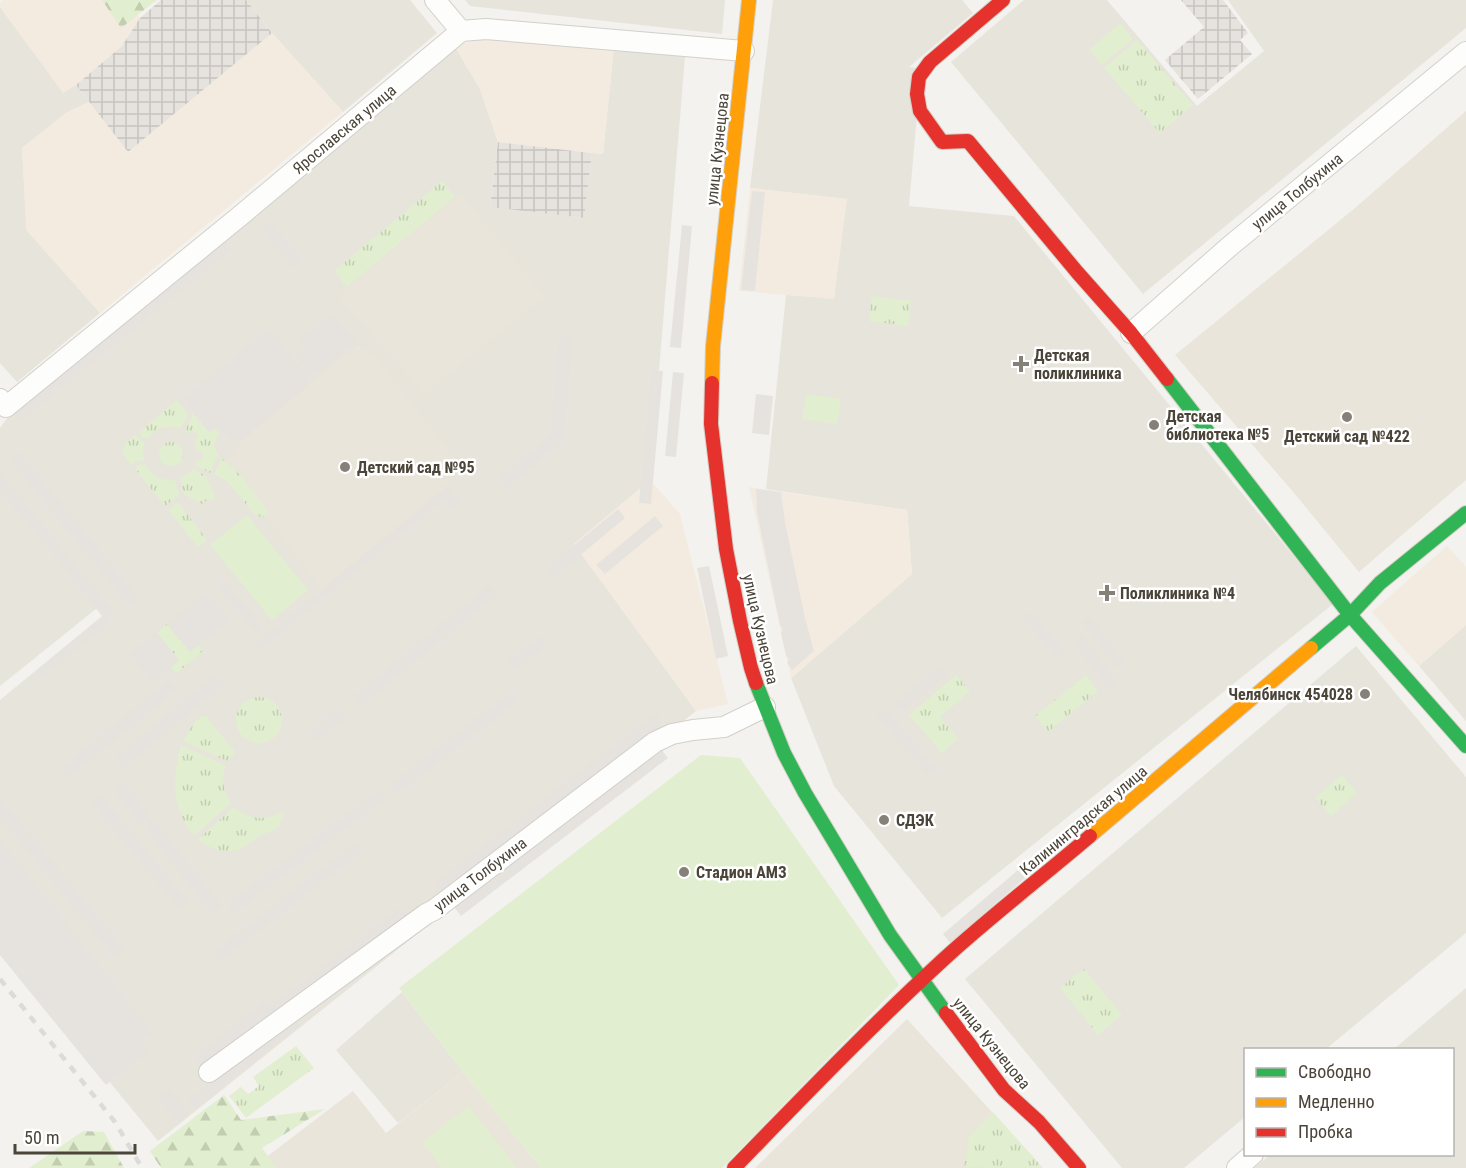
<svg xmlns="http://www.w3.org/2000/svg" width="1466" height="1168" font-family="'Roboto Condensed',sans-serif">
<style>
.residential{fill:#e7e4dc;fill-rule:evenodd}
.commercial{fill:#f3ebdf}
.industrial{fill:url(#industrial-grid)}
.education{fill:#eae5da}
.grass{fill:url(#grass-tufts)}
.forest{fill:url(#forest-firs)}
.garden{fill:#e1eecf}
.parking{fill:#e6e3df}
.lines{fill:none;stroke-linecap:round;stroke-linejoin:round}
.street-casing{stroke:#d2d0cb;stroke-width:22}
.fast-casing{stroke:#d3cfc5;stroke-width:16}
.slow-casing{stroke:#d3cfc5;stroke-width:16}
.jam-casing{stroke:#d3cfc5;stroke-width:16}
.street{stroke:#fdfdfc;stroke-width:20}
.fast{stroke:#30b455;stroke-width:14}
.slow{stroke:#ff9f0a;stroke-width:14}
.jam{stroke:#e5322d;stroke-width:14}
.rail{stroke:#dbdbda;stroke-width:4.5;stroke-dasharray:8 8;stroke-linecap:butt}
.poi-dot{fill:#868178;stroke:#fff;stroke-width:2}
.labels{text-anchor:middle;stroke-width:5;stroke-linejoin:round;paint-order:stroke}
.street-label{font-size:16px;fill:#4b4439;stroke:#fff}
.poi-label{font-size:16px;font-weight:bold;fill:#4b4439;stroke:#fff;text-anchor:start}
</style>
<defs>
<pattern id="industrial-grid" width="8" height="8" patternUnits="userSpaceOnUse" patternTransform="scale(1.5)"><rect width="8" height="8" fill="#e6e2de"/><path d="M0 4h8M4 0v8" fill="none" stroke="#c7c3bf"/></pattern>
<pattern id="grass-tufts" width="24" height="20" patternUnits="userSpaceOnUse" patternTransform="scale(1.5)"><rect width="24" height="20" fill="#e1eecf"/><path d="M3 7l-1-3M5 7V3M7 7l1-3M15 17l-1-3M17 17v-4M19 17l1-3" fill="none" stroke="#c3cdb2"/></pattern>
<pattern id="forest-firs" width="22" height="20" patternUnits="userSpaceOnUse" patternTransform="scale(1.5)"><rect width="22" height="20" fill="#e1eecf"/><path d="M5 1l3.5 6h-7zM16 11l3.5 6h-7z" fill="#c3cdb2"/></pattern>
</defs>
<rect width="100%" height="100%" fill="#f4f2ee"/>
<g class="residential">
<path d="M246 0H410L437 33 343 112 272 33Z"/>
<path d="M465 0H725L722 34 470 6Z"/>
<path d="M773 0H964L963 1 973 13 909 67 921 69 909 206 1014 216 1333 604 942 918 834 786 791 678 912 574 907 510 766 489 786 295 834 298 846 199 750 188Z"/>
<path d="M1024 0H1107L1197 106 1264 51 1228 0H1466V28L1143 294 951 62Z"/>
<path d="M0 7 63 92 76 85 89 102 66 113 22 148 27 230 100 313 17 382 0 363Z"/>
<path d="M454 45 480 89 498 142 490 206 584 218 592 153 603 154 614 47 685 57 650 480 574 544 696 711 158 1141 0 948V700L102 616 96 609 0 686V428L11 413ZM357 347 363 351 226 464Z"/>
<path d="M1466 625V721L1419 666Z"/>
<path d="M1356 646 1466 777V933L1326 1049 1246 1050 1245 1117 1184 1168H1122L965 979Z"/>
<path d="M1466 988V1168H1254L1270 1155 1452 1154V1050L1394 1049Z"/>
<path d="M402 992 463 1072 398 1123 336 1050Z"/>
</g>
<g class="commercial">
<path d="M3 0H125L140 18 122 46 76 85 63 93 0 7V3Z"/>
<path d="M272 33 343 112 100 313 26 230 22 148 66 113 89 102 128 152Z"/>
<path d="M483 39 614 47 603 154 498 142 480 89 454 45Z"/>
<path d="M750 188 847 199 834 299 739 291Z"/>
<path d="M650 480 680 514 728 704 696 711 574 544Z"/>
<path d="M749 487 907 510 912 574 791 678Z"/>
<path d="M1447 546 1466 567V625L1419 666 1372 612Z"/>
</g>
<g class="industrial">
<path d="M161 0H246L272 33 128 152 76 85 122 46 140 18Z"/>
<path d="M1181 0H1223L1248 33 1240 40 1252 54 1198 99 1165 60 1204 27Z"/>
<path d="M498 142 592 153 584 218 490 207Z"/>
</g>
<g class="education">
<path d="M1466 111V480L1359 572 1294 493 1175 355 1355 208Z"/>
<path d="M460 194 544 296 425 393 338 296Z"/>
<path d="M356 347 374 356 464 470 322 589 226 463 243 440Z"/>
<path d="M907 1019 1043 1168H755Z"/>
<path d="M463 1072 541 1168H252L353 1091 386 1133Z"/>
</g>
<g class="grass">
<path d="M1137 40 1193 105 1160 133 1104 68Z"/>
<path d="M442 181 455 197 347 287 334 271Z"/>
<path d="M872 296 911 301 908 326 869 321Z"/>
<path d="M177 400 187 412 188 415 181 428C166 425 157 427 147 439L141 436 139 432Z"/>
<path d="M192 412 209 432 215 428 219 432C215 441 212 446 218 455L210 473 195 465 196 461 202 460 204 456 202 452 197 451 194 441 198 436 196 432 191 431 188 434 185 431 192 416Z"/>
<path d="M135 435 145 443 143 448 144 460 138 461 132 465 122 453C123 444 128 441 135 435Z"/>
<circle cx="171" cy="454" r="12"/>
<path d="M222 458 244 479 268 512 262 518 253 513 227 481 214 474Z"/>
<path d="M145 464C152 476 162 482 175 480L179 495 165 506 135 469 138 465Z"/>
<path d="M193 469 206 476 215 497 213 500 205 501 202 504 184 494 180 479Z"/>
<path d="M178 502 207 540 198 547 168 510Z"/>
<path d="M167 624 190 652 198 645 203 651 176 674 171 667 179 660 157 633Z"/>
<path d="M956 675 970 691 940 717 958 739 942 753 909 715Z"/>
<path d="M1086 675 1098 691 1048 732 1035 716Z"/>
<circle cx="259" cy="720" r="23"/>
<path d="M204 714 235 752 227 761 183 741 194 723Z"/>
<path d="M181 745 226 766C221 780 223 791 231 803L194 836C171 807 172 779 181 745Z"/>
<path d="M1342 775 1357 793 1331 816 1315 798Z"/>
<path d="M234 807C249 820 265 821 283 812 282 832 272 829 258 837 253 841 248 845 242 848 226 855 211 849 197 840Z"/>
<path d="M1084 969 1122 1015 1098 1035 1060 988Z"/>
<path d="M296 1046 314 1068 246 1118 229 1096 241 1087 248 1094 259 1086 253 1077Z"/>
<path d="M993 1112 1043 1168 964 1167 969 1137Z"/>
</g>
<g class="forest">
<path d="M102 0H157L121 28Z"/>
<path d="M224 1095 241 1120 325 1109 262 1148 277 1168H161L150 1151Z"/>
<path d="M83 1131 104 1132 124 1168H29Z"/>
</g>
<g class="garden">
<path d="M1120 23 1133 39 1102 65 1089 50Z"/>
<path d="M806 394 841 399 837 424 802 419Z"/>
<path d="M247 515 308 590 272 620 210 545Z"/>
<path d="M701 755 740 758 899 985 722 1168H541L463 1072 399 988Z"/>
<path d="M469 1106 517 1168H442L422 1142Z"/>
</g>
<g class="parking">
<path d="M752 191 765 192 755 291 741 290Z"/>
<path d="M271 223 301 260 293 267 262 230Z"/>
<path d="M682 225 692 226 681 348 670 347Z"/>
<path d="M224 242 230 250 20 421 14 413Z"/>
<path d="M332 315 357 342 311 377 296 357 306 349 300 340Z"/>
<path d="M269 329 312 382 241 440H230L217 427 209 432 182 399Z"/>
<path d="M559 337 573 338 564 440 507 489 499 478 550 435Z"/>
<path d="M651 370 663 371 651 504 639 503Z"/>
<path d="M673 372 684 373 676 457 665 456Z"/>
<path d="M756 394 773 396 769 435 752 433Z"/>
<path d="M19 453 138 597 129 605 10 460Z"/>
<path d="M0 473 114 613 106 619 108 623 41 678 36 672 104 616 0 490Z"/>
<path d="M448 487 461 503 453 509 444 499 260 650 255 645Z"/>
<path d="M756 489 781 492 785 522 805 618 814 651 792 670 787 663 789 659 786 656 781 633 783 629 780 625 757 512Z"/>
<path d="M618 509 625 518 554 577 547 568Z"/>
<path d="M655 516 663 526 605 574 596 565Z"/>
<path d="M709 566 728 656 716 659 697 568Z"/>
<path d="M224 580 264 628 257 634 217 586Z"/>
<path d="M489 586 496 595 361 706 353 697Z"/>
<path d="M206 593 229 621 190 652 167 624Z"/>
<path d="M1032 612 1064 651 1056 657 1024 618Z"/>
<path d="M1089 616 1125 662 1118 668 1081 621Z"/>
<path d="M157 633 179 660 153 682 130 654Z"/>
<path d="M1082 635 1118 683 1109 690 1073 642Z"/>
<path d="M540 636 547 645 514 672 506 662Z"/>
<path d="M939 666 946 675 902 712 895 704Z"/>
<path d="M216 675 224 684 123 768 116 758Z"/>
<path d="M168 681 176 690 69 777 62 768Z"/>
<path d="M511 692 518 702 396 795 389 785Z"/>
<path d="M338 709 345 718 317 741 309 733Z"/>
<path d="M885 710 937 769 929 775 877 716Z"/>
<path d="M656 713 663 723 442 892 435 883Z"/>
<path d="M661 749 668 758 461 916 454 907Z"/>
<path d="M123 782 150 816 140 824 113 789Z"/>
<path d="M379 789 386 798 234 914 227 904Z"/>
<path d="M99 793 188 902 179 909 90 801Z"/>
<path d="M0 798 124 949 114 957 0 817Z"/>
<path d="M154 821 222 906 212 913 145 828Z"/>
<path d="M0 840 152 1033 141 1041 148 1051 106 1085 0 955Z"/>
<path d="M355 843 362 852 220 961 213 952Z"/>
<path d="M1018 870 1025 878 950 943 943 934Z"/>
<path d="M400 907 408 916 288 1008 270 1013 203 1066 195 1056 263 1002 277 1001Z"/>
<path d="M292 1016 299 1026 195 1109 188 1100Z"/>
<path d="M167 1088 189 1113 179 1122 157 1097Z"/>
</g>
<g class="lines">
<defs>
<g id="street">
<path d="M435 0 461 31"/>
<path d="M1131 333 1230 246 1466 52"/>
<path d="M0 399 6 407 240 216 461 31 486 29 744 51"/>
<path d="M209 1072 426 914 434 910 655 742 672 734 693 730 724 727 765 707"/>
<path d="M1237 1168 1253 1154"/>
</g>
<g id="fast">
<path d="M1167 379 1350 615 1466 746"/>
<path d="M1311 648 1350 615 1380 583 1466 513"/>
<path d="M756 683 784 753 805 793 890 935 946 1013"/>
</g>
<g id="slow">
<path d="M712 383 713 346 749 0"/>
<path d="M1090 836 1311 648"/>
</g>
<g id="jam">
<path d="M1003 0 930 62 919 77 917 94 920 111 942 142 968 141 1077 272 1131 333 1167 379"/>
<path d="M712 383 711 424 726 549 740 621 751 668 756 683"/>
<path d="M946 1013 1004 1090 1039 1122 1079 1168"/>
<path d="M734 1168C803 1097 871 1026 944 959 991 916 1042 877 1090 836"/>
</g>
</defs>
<use href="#street" class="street-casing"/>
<use href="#fast" class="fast-casing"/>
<use href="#slow" class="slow-casing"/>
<use href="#jam" class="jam-casing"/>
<use href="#street" class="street"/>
<use href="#fast" class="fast"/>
<use href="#slow" class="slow"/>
<use href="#jam" class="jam"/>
<path class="rail" d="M0 979 115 1122 142 1168"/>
</g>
<g class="poi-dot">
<path d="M1018 355h6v6h6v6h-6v6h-6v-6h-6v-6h6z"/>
<circle cx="1347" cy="417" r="6"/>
<circle cx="1154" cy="425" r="6"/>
<circle cx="345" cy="467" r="6"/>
<path d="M1104 584h6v6h6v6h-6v6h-6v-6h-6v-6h6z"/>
<circle cx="1365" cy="694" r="6"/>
<circle cx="884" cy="820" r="6"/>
<circle cx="684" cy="872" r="6"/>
</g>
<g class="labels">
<g class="street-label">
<text transform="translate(344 129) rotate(-40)" y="6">Ярославская улица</text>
<text transform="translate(717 149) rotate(-84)" y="6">улица Кузнецова</text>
<text transform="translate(1297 191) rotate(-39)" y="6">улица Толбухина</text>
<text transform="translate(761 629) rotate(77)" y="6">улица Кузнецова</text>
<text transform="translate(1083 820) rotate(-40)" y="6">Калининградская улица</text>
<text transform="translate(480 874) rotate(-37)" y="6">улица Толбухина</text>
<text transform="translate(992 1043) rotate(51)" y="6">улица Кузнецова</text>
</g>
<g class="poi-label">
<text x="1034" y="361">Детская<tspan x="1034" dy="18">поликлиника</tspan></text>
<text x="1166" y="422">Детская<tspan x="1166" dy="18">библиотека №5</tspan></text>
<text x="1347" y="442" text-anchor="middle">Детский сад №422</text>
<text x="357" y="473">Детский сад №95</text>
<text x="1120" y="599">Поликлиника №4</text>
<text x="1353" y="700" text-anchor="end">Челябинск 454028</text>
<text x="896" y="826">СДЭК</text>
<text x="696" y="878">Стадион АМЗ</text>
</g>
</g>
<rect x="1244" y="1048" width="210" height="108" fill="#ffffff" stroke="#b7b4b0" stroke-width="1.5"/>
<rect x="1256" y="1068" width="30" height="9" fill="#30b455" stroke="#b7b4b0" stroke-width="1.5"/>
<text x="1298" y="1078" font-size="18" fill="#4b4439">Свободно</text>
<rect x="1256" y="1098" width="30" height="9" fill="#ff9f0a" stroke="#b7b4b0" stroke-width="1.5"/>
<text x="1298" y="1108" font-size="18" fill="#4b4439">Медленно</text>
<rect x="1256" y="1128" width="30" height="9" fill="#e5322d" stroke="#b7b4b0" stroke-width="1.5"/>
<text x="1298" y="1138" font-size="18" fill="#4b4439">Пробка</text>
<path d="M15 1144v9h120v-9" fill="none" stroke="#4b4439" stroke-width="3"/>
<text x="24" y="1144" font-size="18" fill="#4b4439" stroke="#ffffff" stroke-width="4.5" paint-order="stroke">50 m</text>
</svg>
